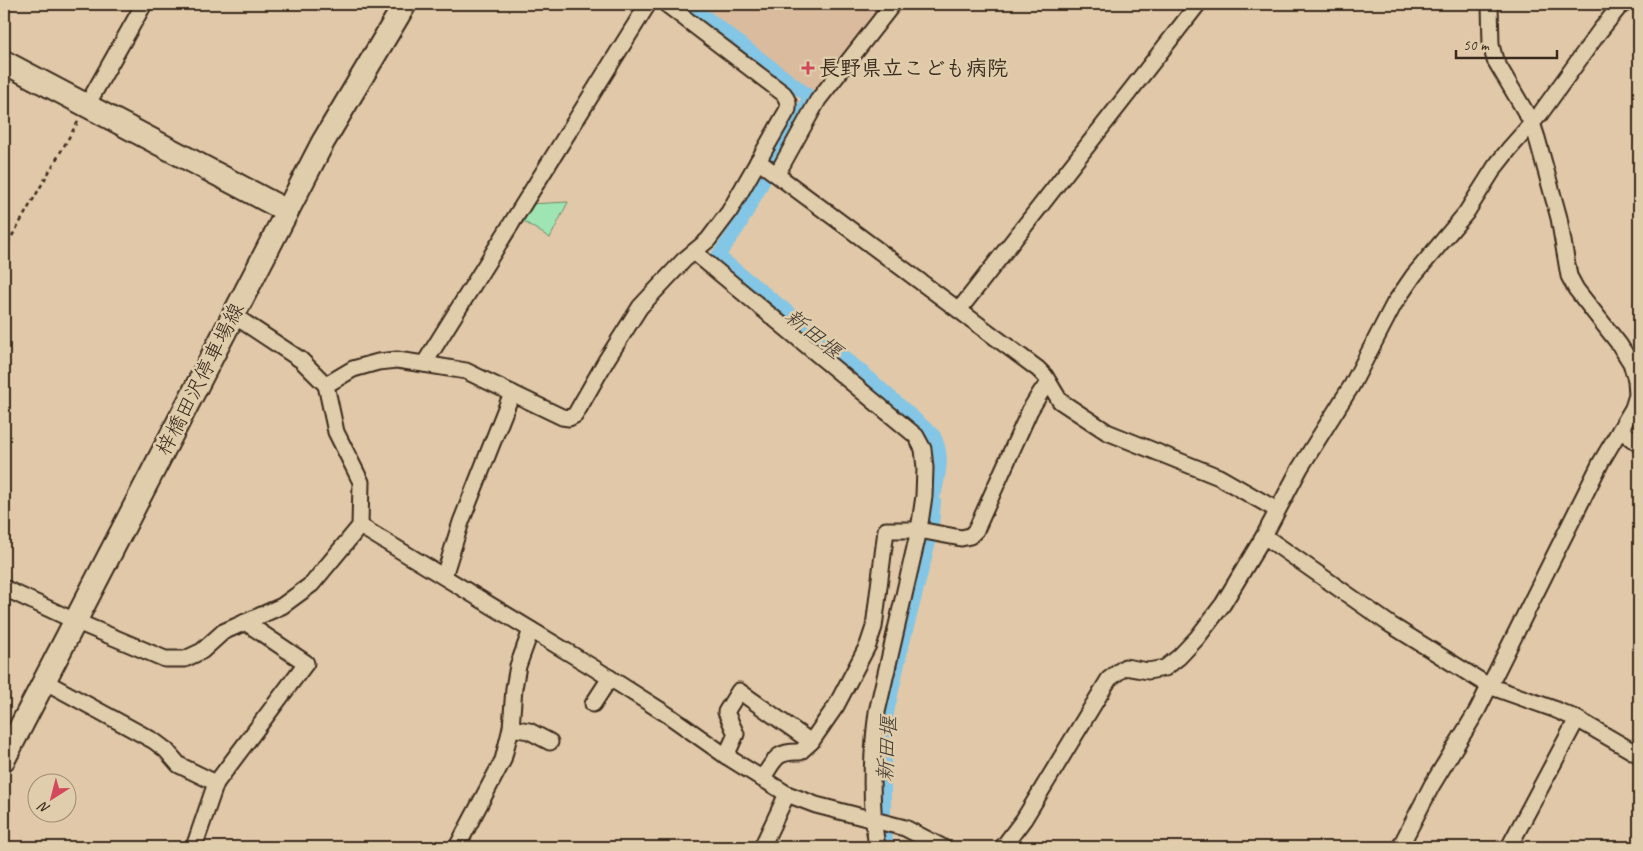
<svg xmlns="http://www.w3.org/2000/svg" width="1643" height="851" font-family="Caveat,'Klee One',sans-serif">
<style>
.built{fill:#dbbb9d}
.green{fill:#9ee5b3;stroke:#6c8868}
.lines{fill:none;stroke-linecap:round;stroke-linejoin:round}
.canal{stroke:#84c6e5;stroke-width:14}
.street-casing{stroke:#3b2a1e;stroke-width:19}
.secondary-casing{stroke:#3b2a1e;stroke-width:26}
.path{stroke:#3b2a1e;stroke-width:2.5;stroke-dasharray:4 4;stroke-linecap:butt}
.street{stroke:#e0cdab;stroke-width:15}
.secondary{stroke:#e0cdab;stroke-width:22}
.poi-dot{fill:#d1495b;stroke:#e0cdab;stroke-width:2}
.labels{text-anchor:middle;stroke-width:5;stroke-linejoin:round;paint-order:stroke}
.poi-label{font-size:21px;font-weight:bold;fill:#3b2a1e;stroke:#e0cdab;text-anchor:start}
.street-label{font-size:21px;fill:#3b2a1e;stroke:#e0cdab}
.water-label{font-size:22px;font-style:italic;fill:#423a32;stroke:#e0cdab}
</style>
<rect width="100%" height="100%" fill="#e1c8a8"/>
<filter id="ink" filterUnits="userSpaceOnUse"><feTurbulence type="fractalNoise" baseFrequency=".02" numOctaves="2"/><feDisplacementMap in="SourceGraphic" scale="10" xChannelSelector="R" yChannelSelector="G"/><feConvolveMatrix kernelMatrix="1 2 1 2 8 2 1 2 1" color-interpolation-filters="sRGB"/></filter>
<g filter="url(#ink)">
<path class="built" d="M695 4H888L815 96Z"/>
<path class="green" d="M568 202 550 238 520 219 530 204Z"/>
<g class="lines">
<g class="canal">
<path d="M689 4 699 12"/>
<path d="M707 18 810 97 774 163"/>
<path d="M766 176 739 226 718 256 862 372 934 436C944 458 939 470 935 492"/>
<path d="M932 524 934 501"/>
<path d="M884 815V726L901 650 930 538"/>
<path d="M884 828 887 847"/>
</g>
<defs>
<g id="street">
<path d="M87 105 144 4"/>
<path d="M758 161 1038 369 1045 376 1060 401 1107 432 1219 477 1277 510"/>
<path d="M777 174 818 100 893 4"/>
<path d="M694 252 916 436 923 449 925 468 924 496 919 530 877 712C871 757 870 803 877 847"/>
<path d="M959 310 1198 4"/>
<path d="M424 364 648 4"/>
<path d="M326 385 353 369 378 362 397 360 424 364 466 371 562 417 569 418 575 415 607 359 640 307 684 260 708 240 729 212 788 109V102L784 94 666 4"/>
<path d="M1620 430 1639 444"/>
<path d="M360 526 594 668 668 715 726 756 787 794 816 805 905 828 942 847"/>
<path d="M1264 536 1391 625 1489 686 1554 709 1577 719 1639 755"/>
<path d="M444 576 461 522 512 393"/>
<path d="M4 588 75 621 165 659H185L202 651 223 632 282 606 312 584 360 526 361 482 336 432 326 385 301 360 233 315"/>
<path d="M44 681 154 741 166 750 179 765 216 783 194 847"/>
<path d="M593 704 610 678"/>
<path d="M511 728 529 731 550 742"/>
<path d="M726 756 736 734 726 712 739 691 811 742"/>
<path d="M762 779C775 760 775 751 800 752L811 742 836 706 868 645 874 627 886 530H919L961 538 970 536 976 530 1030 410 1041 392 1049 385"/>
<path d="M216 783 306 663 245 622"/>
<path d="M457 847 503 760 511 728 514 688 518 666 531 630"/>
<path d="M762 847 787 794"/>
<path d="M1003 847 1024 819 1109 679 1125 667 1148 671 1165 668 1179 657 1197 638 1223 604 1264 536 1300 468 1352 385 1394 304 1414 275 1466 213 1495 167 1510 148 1540 114 1599 32 1619 7 1624 4"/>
<path d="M1400 847 1432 785 1477 711 1601 462 1633 408 1637 395 1636 380 1631 363 1619 344 1576 289 1569 276 1559 218 1537 138 1532 123 1495 60 1491 45 1490 4"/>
<path d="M1509 847 1577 719"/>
</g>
<g id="secondary">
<path d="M4 62 287 211"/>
<path d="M4 759 323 142 405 4"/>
</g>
</defs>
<use href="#street" class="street-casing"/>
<use href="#secondary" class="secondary-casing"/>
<path class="path" d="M4 250 79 120"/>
<use href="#street" class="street"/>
<use href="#secondary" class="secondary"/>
</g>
</g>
<path class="poi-dot" d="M805.5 60.5h5v5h5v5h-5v5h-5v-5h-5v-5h5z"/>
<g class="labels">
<g class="poi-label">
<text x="819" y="75">長野県立こども病院</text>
</g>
<g class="street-label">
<text transform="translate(200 379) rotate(-63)" y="7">梓橋田沢停車場線</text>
</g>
<g class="water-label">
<text transform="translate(814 333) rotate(39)" y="8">新田堰</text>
<text transform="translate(886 749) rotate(-86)" y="8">新田堰</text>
</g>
</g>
<rect width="1643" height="851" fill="none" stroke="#e0cdab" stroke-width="20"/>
<rect x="10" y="10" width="1623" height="831" fill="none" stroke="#3b2a1e" stroke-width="2" filter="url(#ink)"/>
<g transform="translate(52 798) rotate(216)"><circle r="24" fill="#e0cdab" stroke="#9e8c73"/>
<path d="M0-4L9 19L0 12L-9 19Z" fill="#d1495b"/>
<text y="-8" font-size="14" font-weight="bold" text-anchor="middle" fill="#3b2a1e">N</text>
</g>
<path d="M1456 50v8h101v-8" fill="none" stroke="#3b2a1e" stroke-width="2.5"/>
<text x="1463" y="50" font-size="15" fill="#3b2a1e" stroke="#e0cdab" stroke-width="4" paint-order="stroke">50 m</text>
</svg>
